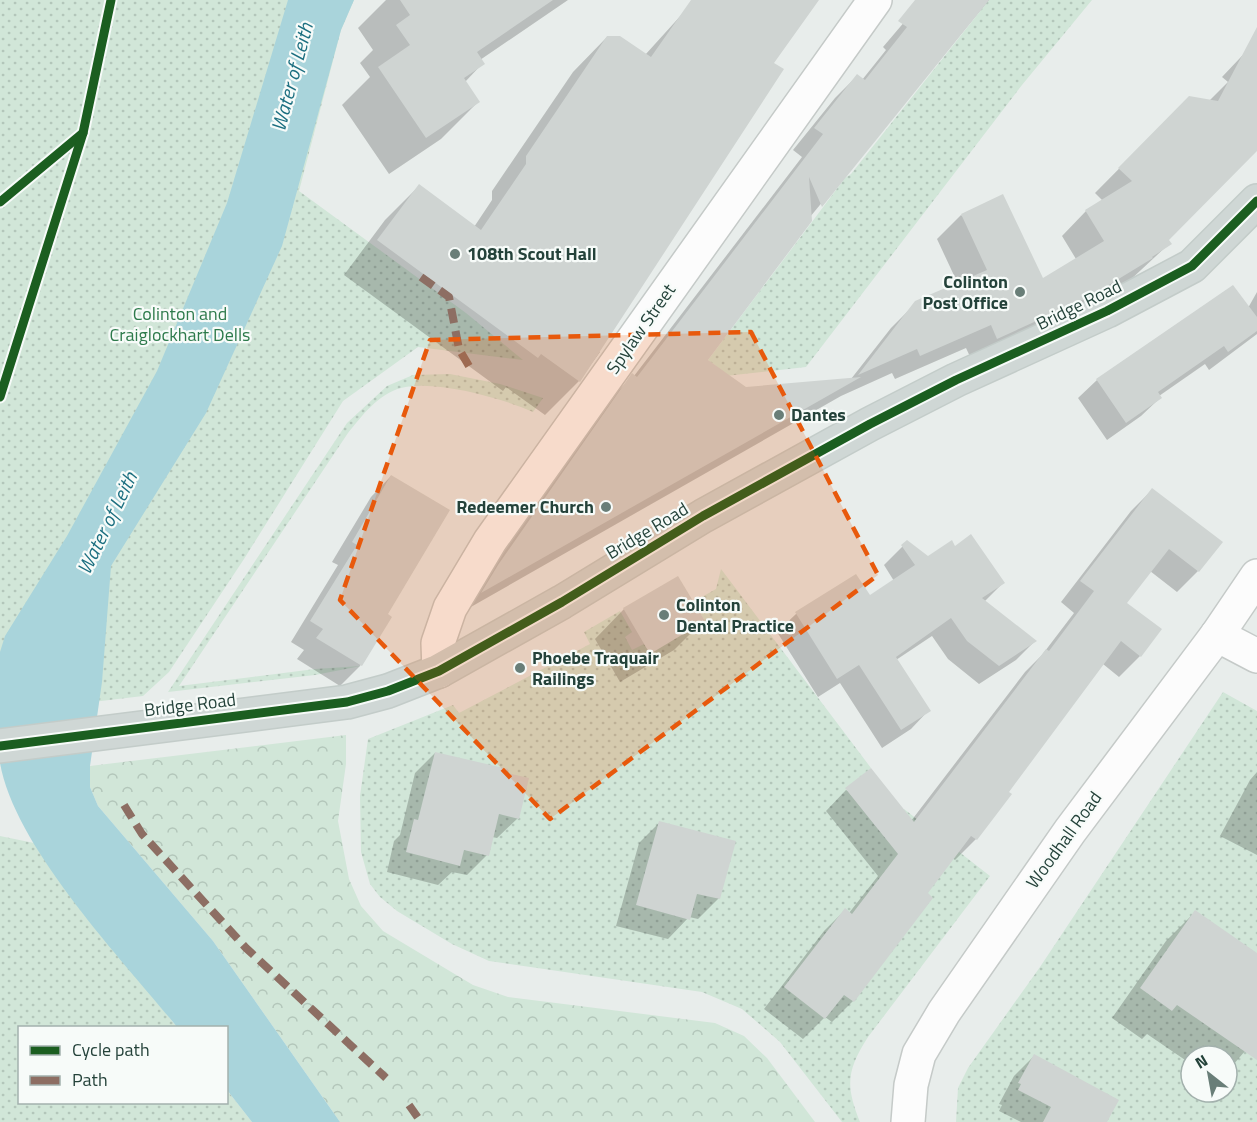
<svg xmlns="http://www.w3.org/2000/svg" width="1257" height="1122" font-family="'Titillium Web',sans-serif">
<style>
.forest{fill:url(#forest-crowns)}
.park{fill:url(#park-dots);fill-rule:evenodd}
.water{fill:#a9d4db}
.shadow{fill:#0003}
.building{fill:#cfd4d2}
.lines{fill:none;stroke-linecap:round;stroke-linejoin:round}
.minor-casing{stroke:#c5cac8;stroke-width:36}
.major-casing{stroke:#c3ccc9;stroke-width:36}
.minor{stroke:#fcfcfc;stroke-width:33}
.major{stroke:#cfd7d5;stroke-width:33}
.quiet{stroke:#8d6e63;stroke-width:8;stroke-dasharray:15 8;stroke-linecap:butt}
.cycleway-casing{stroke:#f7fbf9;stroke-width:13}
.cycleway{stroke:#1b5e20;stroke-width:9}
.marked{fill:#e8590c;fill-opacity:0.2;stroke:#e8590c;stroke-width:4.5;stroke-dasharray:12 8;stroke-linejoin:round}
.poi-dot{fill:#697e78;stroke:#f7fbf9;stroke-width:2}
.labels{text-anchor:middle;stroke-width:4.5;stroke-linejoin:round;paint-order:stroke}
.poi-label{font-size:18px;font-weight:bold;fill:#24423a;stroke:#f7fbf9;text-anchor:start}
.street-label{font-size:18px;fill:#24423a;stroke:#f7fbf9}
.park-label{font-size:18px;fill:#2d7a4b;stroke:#f7fbf9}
.water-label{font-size:20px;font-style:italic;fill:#1c6f80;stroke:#f7fbf9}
</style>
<defs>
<pattern id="forest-crowns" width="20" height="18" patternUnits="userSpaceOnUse" patternTransform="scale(1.5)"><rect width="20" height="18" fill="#d1e6d8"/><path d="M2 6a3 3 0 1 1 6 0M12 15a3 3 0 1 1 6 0" fill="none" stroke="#b3c6ba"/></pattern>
<pattern id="park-dots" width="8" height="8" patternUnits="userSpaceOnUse" patternTransform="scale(1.5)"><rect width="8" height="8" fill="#d1e6d8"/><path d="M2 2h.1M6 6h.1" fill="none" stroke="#b3c6ba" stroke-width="1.8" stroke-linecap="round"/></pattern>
</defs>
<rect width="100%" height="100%" fill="#e8edeb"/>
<path class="forest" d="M346 735V764L338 821 349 879 361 906 383 931 473 985 508 997 715 1023 744 1036 767 1058 815 1122H340L213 941 98 806 90 787V766Z"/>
<g class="park">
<path d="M0 0H354L341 30 299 191 466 313 523 360 418 347 343 401 244 559 169 672 143 696 0 713Z"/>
<path d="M989 0H1092L1022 85 806 367 707 378 716 366 708 360 845 178 851 174Z"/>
<path d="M450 374 500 384 543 398 533 412C502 398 434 379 401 388 378 394 362 416 348 433L179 686 315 669 361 666 315 675 168 692 347 423 387 386 413 375Z"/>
<path d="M721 569 871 768 846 789 878 829 904 809 990 876 868 1037C847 1070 845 1085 860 1122H842L780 1042 742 1009 702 992 489 961 452 944 397 911 380 897 370 884 361 852 360 796 368 739 453 705 459 713 590 644 584 632 620 611 632 632 625 637 632 650 644 644 650 653 705 621 693 602 716 589Z"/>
<path d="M1223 692 1257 711V1122H956L958 1088 968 1068 1040 967ZM1191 1056H1227V1092H1191Z"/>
<path d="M0 836 34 843 72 897 177 1027 20 1028V1102H226L227 1090 252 1122H0Z"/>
</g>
<path class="water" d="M288 0H354L341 30 282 246 206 413 111 566 102 682 90 766V787L98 806 213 941 340 1122H252L227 1090 226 1028 177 1027C122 959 15 848 0 763 0 733 0 684 0 652L5 636 67 536 157 371 227 203Z"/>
<g class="shadow">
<path d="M386 0H568L480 60 483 63 465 82 478 102 441 139 389 174 342 105 370 77 360 63 373 50 358 28Z"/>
<path d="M725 0H812L597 350 600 352 579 381 545 415 506 387 503 391 344 275 385 220 419 186 474 227 492 200V191L573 72 607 37 645 55 684 12Z"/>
<path d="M923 0H989L810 217 706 360 745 388 851 379 891 328 916 303 958 284 937 239 961 215 1042 280 1076 259 1062 236 1086 211 1103 201 1095 193 1189 98 1209 101 1228 82 1222 77 1257 40V149L1167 240 1170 243 1127 283 973 363 966 348 895 379 892 373 841 396 462 612 611 397 634 376 802 157 793 150 835 98 857 76 862 80 886 50 883 47Z"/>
<path d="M1257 292V334L1209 370 1205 364 1159 396 1160 398 1141 416 1107 440 1078 398 1097 380 1248 308Z"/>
<path d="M391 476 386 615 390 617 360 666 340 686 297 659 304 650 291 642 338 565 332 562 371 497Z"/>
<path d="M1152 490 1198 571 1177 592 1150 571 1125 603 1140 656 1119 677 1103 664 1007 792 1010 795 976 839 955 860 952 858 926 894 931 898 853 1001 832 1022 825 1017 803 1039 764 1009 824 931 845 910 849 913 878 876 826 811 846 790 911 821 1025 672 1042 655 1074 613 1061 602 1131 511Z"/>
<path d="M907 542 928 558 955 548 1003 583 984 602 1034 642 1016 660 979 684 948 659 932 636 896 660 929 710 911 729 882 748 840 683 818 697 777 632 796 614 870 597 894 581 884 565Z"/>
<path d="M624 609 703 621 674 650 620 682 595 639Z"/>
<path d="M435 753 518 818 497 838 492 837 487 855 467 875 452 872 438 885 387 872 394 841 400 835 415 773Z"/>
<path d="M1257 772V855L1220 836 1250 780Z"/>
<path d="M659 823 719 898 698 919 689 917 668 939 616 926 639 843Z"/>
<path d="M1195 912 1257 955V1037L1227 1072V1056H1191V1064L1147 1034 1142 1039 1112 1018 1166 941Z"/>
<path d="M1034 1056 1105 1122H1021L999 1111 1002 1105 999 1104 1014 1076Z"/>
</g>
<g class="building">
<path d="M400 0H553L477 52 485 64 464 78 480 102 426 138 378 67 410 45 396 25 410 15Z"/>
<path d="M691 0H819L774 63 784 69 580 382 541 354 538 358 377 240 419 184 481 230 526 164V156L607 36H620L651 57Z"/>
<path d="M915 0H989L822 207 809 177 812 221 708 360 746 387 861 377 481 593 498 565 632 373 637 377 823 134 814 128 857 74 865 80 907 27 898 21Z"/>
<path d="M1257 27V151L1169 240 1172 244 1152 257 1153 258 1089 297 997 339 991 325 920 356 917 349 858 375 915 301 987 270 961 214 1003 194 1043 278 1104 241 1085 210 1132 181 1118 168 1189 96 1218 101Z"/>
<path d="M1233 285 1257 317V331L1228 352 1224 346 1158 392 1162 398 1126 423 1096 379Z"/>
<path d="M391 475 450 510 388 614 392 617 362 666 316 638 323 629 310 621 357 545 352 542Z"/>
<path d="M1152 488 1223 542 1199 572 1169 549 1127 603 1162 629 1141 657 1121 641 1009 792 1012 794 993 819 977 840 971 836 928 893 933 898 854 1002 844 995 825 1019 784 987 845 908 852 914 898 854 845 788 871 768 914 822 1046 649 1049 651 1094 591 1080 581Z"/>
<path d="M971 534 1005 583 982 598 1037 641 999 666 967 641 951 618 896 657 931 711 901 730 859 665 837 679 795 612 856 574 870 595 915 565 901 545 907 540 928 556 952 540 955 546Z"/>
<path d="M678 576 705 621 650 654 623 608Z"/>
<path d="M435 752 508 769 507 773 529 778 519 819 499 814 489 856 464 850 460 866 406 852 414 819 418 820Z"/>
<path d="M659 821 736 841 720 899 697 894 690 920 636 905Z"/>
<path d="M1195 910 1257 953V1060L1177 1005 1172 1011 1140 988Z"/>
<path d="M1034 1054 1119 1100 1107 1122H1043L1051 1107 1018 1090 1021 1084 1018 1083Z"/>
</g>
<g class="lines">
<defs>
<g id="minor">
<path d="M1217 635 1257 656"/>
<path d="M439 671 438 643 450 608 490 541 875 0"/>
<path d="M908 1122 911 1085 919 1054 944 1012 1070 831 1217 635 1257 576"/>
</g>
<path id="major" d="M0 746 347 702 388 691 439 671 562 602 703 516 870 424 956 380 1107 311 1192 266 1257 201"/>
</defs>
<use href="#minor" class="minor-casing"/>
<use href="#major" class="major-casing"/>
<use href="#minor" class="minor"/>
<use href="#major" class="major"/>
<g class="quiet">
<path d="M421 277 449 297 459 349 469 366"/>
<path d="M124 805 142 834 246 948 386 1078"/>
<path d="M409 1105 421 1122"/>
</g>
<defs>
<g id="cycleway">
<path d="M0 202 83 133"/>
<path d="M0 397 83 133 111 0"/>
<path d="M0 746 347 702 388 691 439 671 562 602 703 516 870 424 956 380 1107 311 1192 266 1257 201"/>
</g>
</defs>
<use href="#cycleway" class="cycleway-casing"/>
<use href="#cycleway" class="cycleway"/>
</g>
<path class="marked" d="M751 332 878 575 550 819 340 600 430 340Z"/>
<g class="poi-dot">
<circle cx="455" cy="254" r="6"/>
<circle cx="1020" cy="292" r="6"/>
<circle cx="779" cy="415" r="6"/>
<circle cx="606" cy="507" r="6"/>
<circle cx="664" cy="615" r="6"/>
<circle cx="520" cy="668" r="6"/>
</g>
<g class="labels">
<g class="poi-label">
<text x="467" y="260">108th Scout Hall</text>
<text x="1008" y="288" text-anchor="end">Colinton<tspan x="1008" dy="21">Post Office</tspan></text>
<text x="791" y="421">Dantes</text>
<text x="594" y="513" text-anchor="end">Redeemer Church</text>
<text x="676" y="611">Colinton<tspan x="676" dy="21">Dental Practice</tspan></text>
<text x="532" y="664">Phoebe Traquair<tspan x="532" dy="21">Railings</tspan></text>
</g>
<g class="street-label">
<text transform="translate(1079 305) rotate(-26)" y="6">Bridge Road</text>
<text transform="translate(641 329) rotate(-55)" y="6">Spylaw Street</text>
<text transform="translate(647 531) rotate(-31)" y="6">Bridge Road</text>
<text transform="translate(190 705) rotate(-7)" y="6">Bridge Road</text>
<text transform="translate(1064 840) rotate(-54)" y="6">Woodhall Road</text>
</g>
<g class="park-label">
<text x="180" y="320">Colinton and<tspan x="180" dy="21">Craiglockhart Dells</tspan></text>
</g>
<g class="water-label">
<text transform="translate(292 77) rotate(-75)" y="7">Water of Leith</text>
<text transform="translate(107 523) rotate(-64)" y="7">Water of Leith</text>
</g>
</g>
<rect x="18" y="1026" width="210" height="78" fill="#f7fbf9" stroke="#a3b1ad" stroke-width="1.5"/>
<rect x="30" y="1046" width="30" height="9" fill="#1b5e20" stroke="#a3b1ad" stroke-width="1.5"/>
<text x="72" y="1056" font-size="18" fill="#24423a">Cycle path</text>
<rect x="30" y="1076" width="30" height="9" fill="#8d6e63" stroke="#a3b1ad" stroke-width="1.5"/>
<text x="72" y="1086" font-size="18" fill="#24423a">Path</text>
<g transform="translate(1209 1074) rotate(329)"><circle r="28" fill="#f7fbf9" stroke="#a3b1ad" stroke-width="1.5"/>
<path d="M0-4.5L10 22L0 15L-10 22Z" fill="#697e78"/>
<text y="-9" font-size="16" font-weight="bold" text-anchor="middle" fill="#24423a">N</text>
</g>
</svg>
